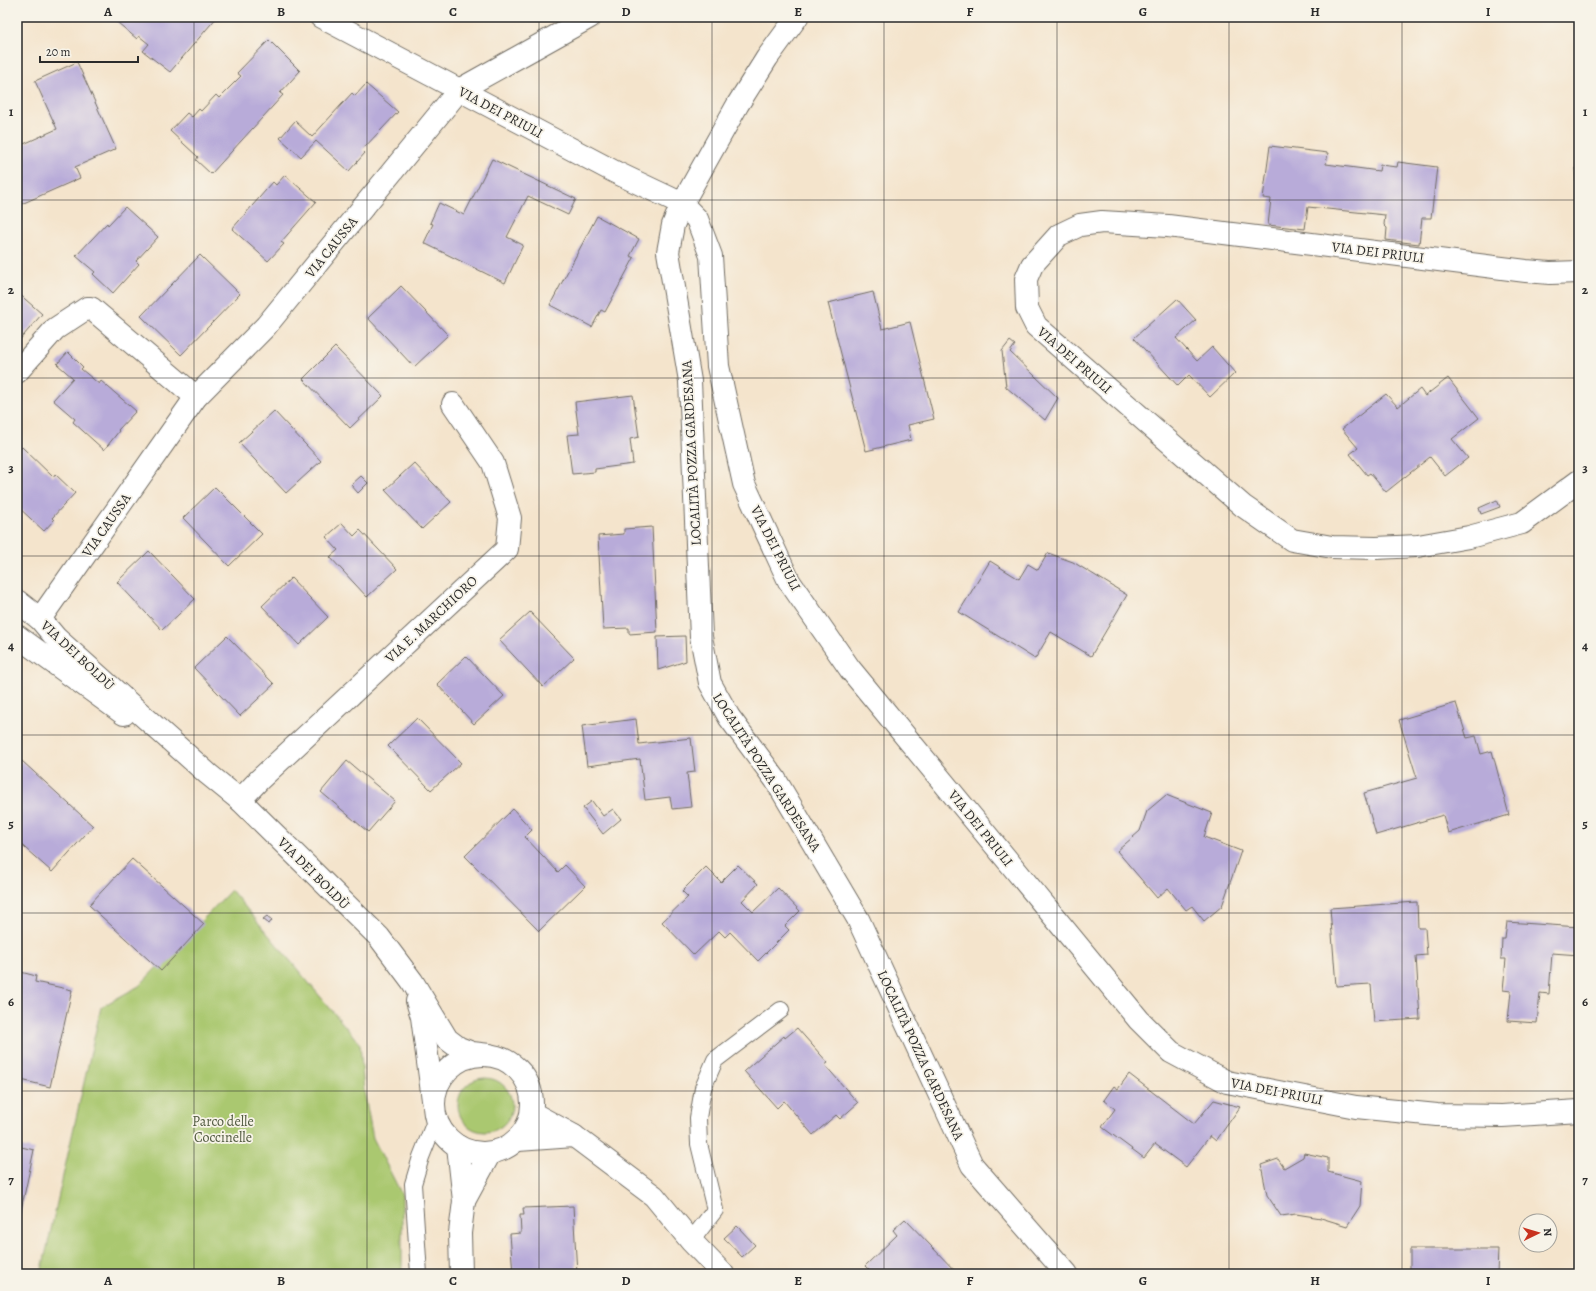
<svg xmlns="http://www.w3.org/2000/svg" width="1596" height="1291" font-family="Alegreya,serif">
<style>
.green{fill:#aac870;stroke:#6a7a4e}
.building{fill:#b8abd9}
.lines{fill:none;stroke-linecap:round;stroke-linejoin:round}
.service-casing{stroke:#716c63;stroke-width:18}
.minor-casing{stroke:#716c63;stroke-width:24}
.tertiary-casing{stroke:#716c63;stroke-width:24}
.service{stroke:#fff;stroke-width:16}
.minor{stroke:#fff;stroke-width:22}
.tertiary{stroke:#fff;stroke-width:22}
.grid{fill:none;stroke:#2b2b2b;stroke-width:1;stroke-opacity:0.55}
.labels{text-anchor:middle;stroke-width:3.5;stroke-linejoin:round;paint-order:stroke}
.street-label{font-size:14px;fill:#2b2b2b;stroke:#f7f3e8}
.park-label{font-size:14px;fill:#515a40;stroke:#f7f3e8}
.neatline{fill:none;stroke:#2b2b2b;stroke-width:1.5}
.grid-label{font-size:13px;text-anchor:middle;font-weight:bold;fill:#2b2b2b}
</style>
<rect width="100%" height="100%" fill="#f7f3e8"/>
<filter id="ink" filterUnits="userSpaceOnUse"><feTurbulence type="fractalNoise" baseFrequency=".025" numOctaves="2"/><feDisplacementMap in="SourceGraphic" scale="8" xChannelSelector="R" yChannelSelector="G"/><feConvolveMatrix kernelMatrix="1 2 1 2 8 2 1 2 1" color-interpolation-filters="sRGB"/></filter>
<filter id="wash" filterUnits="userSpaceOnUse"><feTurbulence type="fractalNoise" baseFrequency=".012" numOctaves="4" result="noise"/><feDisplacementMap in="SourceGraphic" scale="16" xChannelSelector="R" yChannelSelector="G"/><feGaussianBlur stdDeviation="0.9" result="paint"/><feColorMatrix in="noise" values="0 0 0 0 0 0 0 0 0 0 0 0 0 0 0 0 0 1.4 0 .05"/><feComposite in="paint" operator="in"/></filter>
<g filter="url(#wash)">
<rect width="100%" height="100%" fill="#f4e4cc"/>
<g class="green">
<path d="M231 890 360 1044 364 1091 373 1138 402 1195V1274H41L101 1007 139 986Z"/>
<circle cx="485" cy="1105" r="27"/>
</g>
<g id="blocks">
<g class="building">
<path d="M111 17H217L170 72 143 51 149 44 139 36 137 39Z"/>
<path d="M269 40 300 71 280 93 283 95 211 174 196 160 198 157 170 131 187 113 192 117 199 109 201 111 216 95 219 98 241 76 237 73Z"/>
<path d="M77 62 116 149 75 167 80 178 17 206V147L57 129 35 81Z"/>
<path d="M366 84 398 112 362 150 365 153 349 171 316 141 301 157 280 138 295 121 312 137 352 93 355 96Z"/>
<path d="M1270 146 1328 153 1326 164 1379 171 1380 165 1397 167 1398 162 1437 167 1431 218H1422L1419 244 1386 240 1387 228 1384 225 1385 215 1308 207 1305 229 1268 225 1271 199 1263 198Z"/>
<path d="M492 159 576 199 568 215 528 196 507 237 523 245 505 283 424 243 433 224 430 223 439 203 464 215Z"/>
<path d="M1579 167V208H1578L1575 168Z"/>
<path d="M285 175 316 202 281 242 284 244 268 261 232 229 273 182 276 185Z"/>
<path d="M125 207 158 237 136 261 139 264 113 293 93 274 95 272 76 256 107 223 108 225Z"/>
<path d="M597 216 639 239 630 256 634 258 605 312 601 310 592 327 550 305Z"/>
<path d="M200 255 240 294 181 355 141 316Z"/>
<path d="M401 286 448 335 414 367 368 318Z"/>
<path d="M17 292 42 314 17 343Z"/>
<path d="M873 292 882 329 910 322 934 419 908 425 911 440 866 451 828 303Z"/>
<path d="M1177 299 1196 320 1176 338 1197 361 1212 347 1235 373 1210 397 1189 375 1178 386 1134 338Z"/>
<path d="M1010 341 1015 345 1010 352 1058 398 1045 420 1006 387 1002 351Z"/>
<path d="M335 347 383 396 350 428 303 379Z"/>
<path d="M68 352 83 367 81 369 99 384 101 381 136 411 118 430 119 431 104 450 73 422 75 419 53 400 73 378 57 364Z"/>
<path d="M1448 378 1479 418 1452 439 1468 458 1445 476 1430 457 1386 492 1370 473 1367 475 1350 454 1358 448 1342 429 1386 394 1398 407 1420 389 1425 396Z"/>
<path d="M633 395 639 437 630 439 633 464 595 469V472L572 474 567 435 579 434 575 402Z"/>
<path d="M274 411 321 461 286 493 239 443Z"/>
<path d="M22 447 53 477 55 474 75 493 52 518 54 520 44 531 17 506V452Z"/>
<path d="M414 463 451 502 422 529 385 490Z"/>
<path d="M361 476 368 483 358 493 351 485Z"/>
<path d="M215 487 262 534 229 566 183 518Z"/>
<path d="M1497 500 1500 507 1481 514 1479 508Z"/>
<path d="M342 523 354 536 360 530 397 569 367 597 330 557 338 550 326 537Z"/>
<path d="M652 527 657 632 629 634V628L603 629 598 536 624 534V529Z"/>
<path d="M149 551 195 599 162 630 117 582Z"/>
<path d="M1048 553 1073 562 1127 595 1091 656 1051 632 1035 659 959 612 990 561 1019 579 1028 564 1038 570Z"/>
<path d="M291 578 328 617 299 645 262 606Z"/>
<path d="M530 612 574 658 543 687 499 640Z"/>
<path d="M227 636 274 684 240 716 194 668Z"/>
<path d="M685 636 686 661 658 670 657 637Z"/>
<path d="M466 656 504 696 474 724 437 684Z"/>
<path d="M1456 703 1467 738 1476 736 1481 754 1492 751 1509 815 1448 833 1443 815 1376 835 1364 793 1417 778 1399 720Z"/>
<path d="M417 718 461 763 431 790 388 746Z"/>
<path d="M636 719 639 744 691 738 695 772 687 773 691 807 672 809 670 797 645 800 640 759 587 766 582 726Z"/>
<path d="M22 761 93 826 52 872 17 841V767Z"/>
<path d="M347 761 395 801 368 832 321 792Z"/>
<path d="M1166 795 1212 813 1204 837 1241 851 1222 906 1204 921 1192 906 1186 910 1168 888 1157 898 1117 851 1140 831 1147 811Z"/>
<path d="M592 801 603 816 613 809 621 819 603 834 583 808Z"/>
<path d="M513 809 532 830 525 837 558 872 565 865 585 886 539 931 465 856Z"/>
<path d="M132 859 204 924 161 971 89 905Z"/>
<path d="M738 865 758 884 742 901 753 912 778 888 800 911 785 926 789 930 758 961 730 932 725 937 719 931 694 955 662 922 688 897 682 891 706 867 721 882Z"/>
<path d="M1417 902 1418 928H1425L1427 955 1416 956 1420 1019 1374 1022 1371 984 1336 986 1330 908Z"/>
<path d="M267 916 272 920 269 924 263 919Z"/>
<path d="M1507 922 1579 927V955L1552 953 1549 994 1540 993 1537 1023 1508 1021 1511 991 1503 990 1506 959H1501L1502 939H1505Z"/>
<path d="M17 971 36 976 35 982 72 990 50 1087 17 1079Z"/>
<path d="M797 1028 828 1063 825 1065 858 1103 840 1119 836 1115 813 1135 784 1101 777 1108 744 1071 784 1036 785 1038Z"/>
<path d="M1129 1074 1194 1124 1214 1100 1240 1107 1216 1141 1210 1136 1186 1167 1155 1144 1144 1158 1102 1127 1115 1109 1104 1100 1114 1086 1118 1089Z"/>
<path d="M17 1146 34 1150 18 1224H17Z"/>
<path d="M1304 1153 1328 1158V1172L1362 1181 1360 1206 1347 1226 1321 1218 1296 1214 1281 1216 1267 1195 1261 1165 1278 1159 1284 1168 1303 1157Z"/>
<path d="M573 1206 577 1273 513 1274 510 1234 521 1233 520 1215H524L523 1208Z"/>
<path d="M905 1219 958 1274H873L865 1266 897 1235 893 1230Z"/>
<path d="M737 1226 755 1245 742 1257 724 1238Z"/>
<path d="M1410 1249H1498L1497 1274H1410Z"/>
</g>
</g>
</g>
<g filter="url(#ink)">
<use href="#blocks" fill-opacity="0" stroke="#716c63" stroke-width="1"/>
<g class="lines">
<defs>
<g id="service">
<path d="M691 1241 715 1210 699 1144 698 1118 703 1088 715 1060 781 1010"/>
<path d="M419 1274 413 1184 421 1157 436 1119"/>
</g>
<g id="minor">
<path d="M321 17 615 172 670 198 682 204 697 219 711 256 718 366 744 484 789 581 850 669 1139 1020 1171 1052 1227 1082 1356 1107 1437 1115 1502 1116 1579 1111"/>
<path d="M797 17 767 58 738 104 682 204 673 225 668 252 690 381 701 637 710 683 729 717 775 779 858 919 972 1165 1067 1274"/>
<path d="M1579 272 1550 273 1526 271 1168 226 1102 222 1080 225 1059 235 1032 265 1026 279 1027 308 1036 326 1243 506 1292 540 1332 547 1376 548 1418 546 1469 537 1522 523 1579 481"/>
<path d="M17 372 55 329 87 308H91L196 397"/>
<path d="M40 619 196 397 266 326 459 90 590 17"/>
<path d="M240 800 259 780 507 549 510 518 493 463 453 404"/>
<path d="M461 1274 460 1233 464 1201"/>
</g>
<g id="tertiary">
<path d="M17 601 40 619 56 638 208 774 240 800 379 937 412 981 447 1039 459 1048 472 1053 489 1055"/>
<path d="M17 636 124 714"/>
<path d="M417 1001 422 1017 433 1100"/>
<circle cx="483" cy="1104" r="49"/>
<path d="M532 1113 574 1136 654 1196 691 1241 723 1274"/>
<path d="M518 1140 574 1136"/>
<path d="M458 1146 464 1201"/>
<path d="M464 1201 490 1153"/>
</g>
</defs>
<use href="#service" class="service-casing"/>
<use href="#minor" class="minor-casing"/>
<use href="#tertiary" class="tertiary-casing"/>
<use href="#service" class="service"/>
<use href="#minor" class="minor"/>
<use href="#tertiary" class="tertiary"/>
</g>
</g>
<path class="grid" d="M194 17V1274M367 17V1274M539 17V1274M712 17V1274M884 17V1274M1057 17V1274M1229 17V1274M1402 17V1274M17 200H1579M17 378H1579M17 556H1579M17 735H1579M17 913H1579M17 1091H1579"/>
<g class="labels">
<g class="street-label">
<text transform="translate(501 112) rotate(28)" y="5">VIA DEI PRIULI</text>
<text transform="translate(331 247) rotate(-51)" y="5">VIA CAUSSA</text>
<text transform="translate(1378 252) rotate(7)" y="5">VIA DEI PRIULI</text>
<text transform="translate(1075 360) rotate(41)" y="5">VIA DEI PRIULI</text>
<text transform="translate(691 453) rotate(-93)" y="5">LOCALITÀ POZZA GARDESANA</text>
<text transform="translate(106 525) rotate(-55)" y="5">VIA CAUSSA</text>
<text transform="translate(776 548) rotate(63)" y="5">VIA DEI PRIULI</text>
<text transform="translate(431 619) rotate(-43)" y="5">VIA E. MARCHIORO</text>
<text transform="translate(78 655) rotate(43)" y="5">VIA DEI BOLDÙ</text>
<text transform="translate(767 772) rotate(57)" y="5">LOCALITÀ POZZA GARDESANA</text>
<text transform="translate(981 828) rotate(51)" y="5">VIA DEI PRIULI</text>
<text transform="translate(314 873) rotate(45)" y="5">VIA DEI BOLDÙ</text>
<text transform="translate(921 1055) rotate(65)" y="5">LOCALITÀ POZZA GARDESANA</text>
<text transform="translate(1277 1091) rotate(11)" y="5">VIA DEI PRIULI</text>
</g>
<g class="park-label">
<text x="223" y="1126">Parco delle<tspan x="223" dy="16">Coccinelle</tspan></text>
</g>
</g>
<rect width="1596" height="1291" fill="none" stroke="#f7f3e8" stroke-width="44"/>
<g transform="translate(1538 1233) rotate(85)"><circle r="19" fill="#f7f3e8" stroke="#a5a39c"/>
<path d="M0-3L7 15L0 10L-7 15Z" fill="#c8321e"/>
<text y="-6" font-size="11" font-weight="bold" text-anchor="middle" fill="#2b2b2b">N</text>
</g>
<path d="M40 56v6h98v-6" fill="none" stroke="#2b2b2b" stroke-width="2"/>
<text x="46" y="56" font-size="12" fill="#2b2b2b" stroke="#f7f3e8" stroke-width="3" paint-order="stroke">20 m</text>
<rect x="22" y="22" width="1552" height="1247" class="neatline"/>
<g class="grid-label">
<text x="108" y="16">A</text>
<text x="281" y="16">B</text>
<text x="453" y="16">C</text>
<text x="626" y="16">D</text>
<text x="798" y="16">E</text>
<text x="970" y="16">F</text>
<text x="1143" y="16">G</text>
<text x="1315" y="16">H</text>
<text x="1488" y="16">I</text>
<text x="11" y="116">1</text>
<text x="1585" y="116">1</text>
<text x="11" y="294">2</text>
<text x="1585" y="294">2</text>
<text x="11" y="472">3</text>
<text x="1585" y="472">3</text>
<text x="11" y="650">4</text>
<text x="1585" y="650">4</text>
<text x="11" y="828">5</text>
<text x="1585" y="828">5</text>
<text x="11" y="1006">6</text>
<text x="1585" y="1006">6</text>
<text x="11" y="1184">7</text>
<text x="1585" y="1184">7</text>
<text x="108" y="1285">A</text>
<text x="281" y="1285">B</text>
<text x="453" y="1285">C</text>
<text x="626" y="1285">D</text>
<text x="798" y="1285">E</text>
<text x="970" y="1285">F</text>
<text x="1143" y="1285">G</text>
<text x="1315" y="1285">H</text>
<text x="1488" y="1285">I</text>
</g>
</svg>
